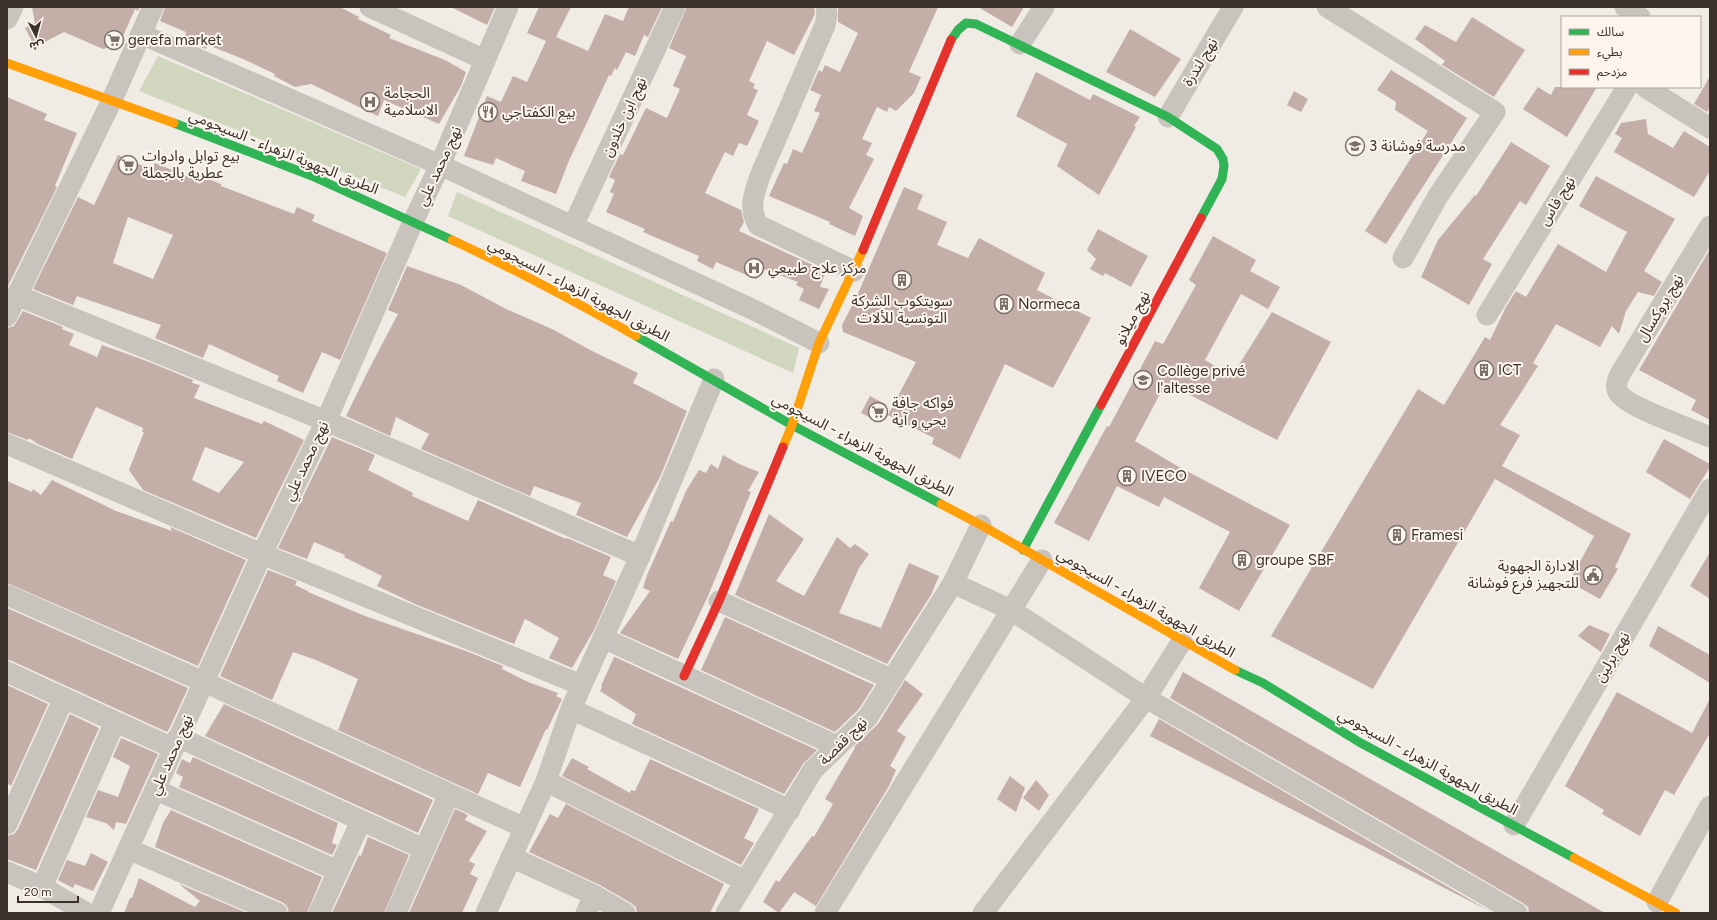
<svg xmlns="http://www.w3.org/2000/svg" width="1717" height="920" font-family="Figtree,'Noto Sans Arabic',sans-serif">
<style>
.green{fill:#d1d6bf}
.building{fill:#c3afa7;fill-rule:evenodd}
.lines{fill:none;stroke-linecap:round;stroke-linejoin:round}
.street{stroke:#c9c3be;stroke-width:21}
.fast{stroke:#30b455;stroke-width:9}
.slow{stroke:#ff9f0a;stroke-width:9}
.jam{stroke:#e5322d;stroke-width:9}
.labels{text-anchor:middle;stroke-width:4;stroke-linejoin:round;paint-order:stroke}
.poi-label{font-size:15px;fill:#3b302b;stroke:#fbf5ee;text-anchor:start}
.street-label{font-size:15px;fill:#3b302b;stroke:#fbf5ee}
</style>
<rect width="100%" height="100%" fill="#f0ebe5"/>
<g class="green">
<path d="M158 56 421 169 405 197 139 91Z"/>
<path d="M457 192 799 348 793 373 448 216Z"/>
</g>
<g class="building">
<path d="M32 7H140L138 11 135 9 119 45 103 49 64 32 35 47 25 28 35 23Z"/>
<path d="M165 7H340L359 17 358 19 391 35 389 38 445 60 466 72 461 86 439 124 384 100 378 116 311 84 295 87 274 76 275 74 243 59 208 45 206 49 184 40 186 32 160 21Z"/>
<path d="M451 7H495L487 25Z"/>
<path d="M539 7H571L556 37 588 51 605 14 623 21 629 7H662L648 37 644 35 635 56 626 52 617 70 615 68 611 76 609 75 568 163 556 194 521 181 525 171 496 158 493 165 464 156 487 96 501 102 513 76 527 82 546 41 527 33Z"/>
<path d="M687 7H814L815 14 794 55 767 41 749 81 755 84 753 88 758 90 747 115 759 121 747 146 739 143 733 156 725 152 705 193 741 210 744 222 739 231 826 271 820 287 829 289 819 309 799 300 804 289 796 285 798 282 761 268 756 279 716 262 713 269 697 261 699 256 643 232 645 229 606 212 614 194 610 192 615 180 609 177 620 154 623 155 646 108 667 118 680 89 673 86 686 56 669 48Z"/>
<path d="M838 7H938L909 72 921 77 914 93 896 111 889 107 887 112 877 107 862 139 872 143 866 155 874 159 849 208 863 216 855 236 829 224 830 222 769 196 784 163 787 164 793 149 802 153 820 113 814 111 821 95 810 90 819 70 822 72 825 65 840 72 858 33 838 22Z"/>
<path d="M978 7H1024L1012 27Z"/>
<path d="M1472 17 1525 50 1494 97 1442 65 1445 61 1415 39 1425 25 1456 42Z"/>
<path d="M1130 29 1181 59 1155 97 1106 72Z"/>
<path d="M1391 70 1427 92 1467 118 1386 244 1365 231 1428 131 1395 110 1396 102 1377 90Z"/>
<path d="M1036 72 1090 100 1093 94 1140 117 1134 126 1136 127 1099 195 1057 166 1067 144 1016 116Z"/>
<path d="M1710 76V107L1707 112 1694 104Z"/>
<path d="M1538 87 1551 95 1555 87H1597L1567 137 1523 109Z"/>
<path d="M1294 91 1308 99 1301 112 1287 105Z"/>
<path d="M7 97 47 114 44 120 77 133 55 186 57 187 7 288Z"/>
<path d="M1646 119 1648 134 1673 148 1684 131 1710 147V171L1694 197 1614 152 1622 138 1615 134 1621 123Z"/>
<path d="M1511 142 1550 166 1526 205 1520 201 1483 259 1492 264 1469 305 1421 277 1438 240 1475 195 1476 196Z"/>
<path d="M118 155 152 170 155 163 199 181 201 176 221 184V186L294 214 297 207 315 215 312 221 387 253 340 360 322 352 303 393 277 381 279 376 209 344 203 358 155 338 161 325 77 296 73 305 33 289 78 197 94 205ZM128 217 173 235 153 279 113 263Z"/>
<path d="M1596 176 1675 219 1644 271 1662 282 1654 296 1638 292 1626 311 1619 334 1612 326 1600 347 1556 324 1533 363 1538 366 1500 425 1520 435 1502 466 1631 534 1615 567 1618 569 1600 599 1569 582 1594 536 1495 479 1373 689 1271 636 1418 389 1444 405 1485 337 1490 340 1506 307 1516 291 1526 297 1558 244 1606 272 1627 232 1579 206Z"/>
<path d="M904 187 923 195 917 209 947 222 937 245 968 258 979 238 1045 273 1037 290 1091 318 1053 388 1005 364 960 459 932 444 934 438 888 415 916 362 843 332 842 325 857 296Z"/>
<path d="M1098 229 1148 256 1131 287 1105 273 1103 276 1090 269 1096 259 1087 250Z"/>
<path d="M1213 236 1256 260 1250 271 1280 287 1268 309 1241 294 1205 360 1232 376 1272 312 1331 342 1277 440 1171 385 1165 395 1161 392 1135 441 1179 467 1290 525 1239 611 1199 588 1230 532 1164 497 1159 507 1117 486 1089 541 1054 523 1107 426 1109 427 1155 341 1163 344 1196 285 1189 280Z"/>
<path d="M1710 249V420L1691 410 1696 400 1639 370Z"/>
<path d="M407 266 461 285 506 309 552 329 594 352 638 373 633 383 687 411 660 477 627 537 576 515 581 503 534 486 530 496 421 449 429 434 396 417 390 436 346 416 369 369 398 314 388 310Z"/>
<path d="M23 311 63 327 62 329 74 334 69 345 97 357 102 345 144 360 193 380 192 383 200 385 194 398 262 424 264 421 304 440 256 538 143 490 129 470 144 432H142L143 428 96 407 72 459 38 444 29 438 28 440 7 432V328L14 326ZM205 447 244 462 219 493 192 480Z"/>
<path d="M870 396 887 405 879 422 861 413Z"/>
<path d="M332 437 375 455 368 470 413 493 412 496 468 521 478 500 566 539 567 538 611 557 603 575 616 581 594 630 572 668 549 658 559 638 525 619 514 644 415 604 377 586 382 576 344 557 345 555 314 542 307 559 278 548Z"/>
<path d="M1664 439 1710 464V467L1690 499 1646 472Z"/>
<path d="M723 455 739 464 759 472 748 491 751 492 708 596 678 659 620 633 650 591 643 588 647 575 671 521 673 522 686 491 699 470 706 473 711 464 718 469Z"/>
<path d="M52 480 116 511 172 531 170 527 246 560 198 666 7 583V481L32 492 33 489 41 495Z"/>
<path d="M769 514 804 539 776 581 804 596 837 537 850 548 855 544 869 554 859 568 839 613 881 628 909 563 939 576 931 595 887 664 735 595Z"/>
<path d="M1710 552V599L1690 586Z"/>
<path d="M268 570 297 581 295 585 308 591V592L365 616 466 651 503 666 502 669 528 682 558 693 556 696 562 699 547 730 546 729 520 787 488 773 478 794 338 730 358 679 316 660 293 652 272 700 220 676Z"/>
<path d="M7 608 188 688 169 729 167 732 12 661 7 660Z"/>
<path d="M725 617 874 685 859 709 835 732 701 670Z"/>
<path d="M1589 625 1610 634 1601 652 1578 636Z"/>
<path d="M1658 626 1710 655V683L1649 646Z"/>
<path d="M614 657H615L817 750 803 764 784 794 632 724 636 714 600 691 602 687 601 686Z"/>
<path d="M1183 672 1605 913H1529L1528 907 1523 903 1170 698Z"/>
<path d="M905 680 923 694 897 731 906 737 890 766 896 770 889 786 816 906 794 892 779 913 763 902 776 880 779 882 812 836 814 837 833 804 825 799 855 748 854 747 878 724Z"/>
<path d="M7 685 48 704 11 786 7 783Z"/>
<path d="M1617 692 1692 733 1710 699V733L1674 795 1665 790 1640 836 1602 814 1604 810 1565 786Z"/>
<path d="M224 704 433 800 418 833 205 736Z"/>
<path d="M70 714 99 728 36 870 7 859V836L14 834 18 829Z"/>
<path d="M1159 719 1493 913 1150 736Z"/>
<path d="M121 738 158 754 126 824 116 822 114 830 106 823 86 817 98 790 118 797 130 766 113 757Z"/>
<path d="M193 757 338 823 332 843 337 845 332 855 179 787 183 777 176 773 182 759 190 763Z"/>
<path d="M572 758 589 767 587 769 630 793 631 790 635 791 650 759 759 809 744 838 754 843 741 865 562 776Z"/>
<path d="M1010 776 1025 788 1016 812 997 799Z"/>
<path d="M1036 780 1049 795 1039 811 1023 798Z"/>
<path d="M566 804 724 884 710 913H637L636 907 631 903 600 885 529 852 550 814 558 818Z"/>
<path d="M455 809 468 815 465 820 487 831 469 861 475 864 470 874 478 878 462 913H409Z"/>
<path d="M171 810 322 877 307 913H289L287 906 282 902 155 847 163 823Z"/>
<path d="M368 837 409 855 384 913H332L359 855 361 856Z"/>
<path d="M91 853 108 862 93 891 75 884 73 888 58 880 67 860 85 866Z"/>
<path d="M139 878 195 907 200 901 179 884 247 913H124L130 898H132Z"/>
</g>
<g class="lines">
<g class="street">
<path d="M370 7 485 60"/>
<path d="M826 7 827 15 825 25 760 176C754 195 748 206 758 225L854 271"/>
<path d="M1327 7 1495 112 1438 196 1403 258"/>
<path d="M1625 7 1640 17"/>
<path d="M7 19 13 7"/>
<path d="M141 34 440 165 754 310 819 343"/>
<path d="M1020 44 1044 7"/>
<path d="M1645 87 1710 128"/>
<path d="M1168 117 1233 7"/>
<path d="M573 226 675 7"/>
<path d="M1710 226 1619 376C1617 382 1615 387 1618 392 1626 407 1692 429 1710 437"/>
<path d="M16 295 326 421 640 556"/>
<path d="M1487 315 1627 87"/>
<path d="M7 316 112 100 153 7"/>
<path d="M7 444 262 554 581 685"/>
<path d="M953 583 1011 610 1146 698 1517 913"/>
<path d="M7 595 204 682 525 828"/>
<path d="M719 601 891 679"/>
<path d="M603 638 837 746"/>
<path d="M7 672 173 748"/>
<path d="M571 709 790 810"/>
<path d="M178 737 424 849"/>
<path d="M546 781 745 881"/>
<path d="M156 790 338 871"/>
<path d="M7 824 64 698"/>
<path d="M1514 825 1710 489"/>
<path d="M128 849 277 913"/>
<path d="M511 857 594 895 625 913"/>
<path d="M7 872 42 887 87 913"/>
<path d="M42 887 115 722"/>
<path d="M1657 902 1710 806"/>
<path d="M99 913 262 554 326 421 413 222 440 165 508 7"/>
<path d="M319 913 361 821"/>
<path d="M396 913 449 794"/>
<path d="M486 913 546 781 571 709 640 556 714 379"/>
<path d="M586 913 594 895"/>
<path d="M726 913 813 770 868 717 953 583 981 525"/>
<path d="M825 913 1042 560"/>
<path d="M983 913 1146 698 1182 641"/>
</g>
<g class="fast">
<path d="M951 40 958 30 966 23 976 24 1168 117 1217 149 1223 159 1224 166 1222 179 1201 218"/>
<path d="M174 123 312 176 452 240"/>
<path d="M636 336 792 425 941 504"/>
<path d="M1023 550 1101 405"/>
<path d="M1235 670 1263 683 1359 742 1574 858"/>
</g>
<g class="slow">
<path d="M7 63 174 123"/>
<path d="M452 240C515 269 576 302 636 336"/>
<path d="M783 447 792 425 819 343 863 250"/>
<path d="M941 504 981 525 1235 670"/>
<path d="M1574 858 1676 913"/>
</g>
<g class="jam">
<path d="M863 250 951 40"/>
<path d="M1101 405 1201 218"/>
<path d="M684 676 719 601 783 447"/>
</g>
</g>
<defs>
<symbol id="supermarket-ring" viewBox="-11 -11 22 22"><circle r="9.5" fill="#fbf5ee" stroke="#7a716c" stroke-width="1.5"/><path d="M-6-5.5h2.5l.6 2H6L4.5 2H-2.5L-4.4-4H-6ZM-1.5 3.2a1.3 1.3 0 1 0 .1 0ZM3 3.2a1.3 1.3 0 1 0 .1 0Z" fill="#7a716c"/></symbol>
<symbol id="hospital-ring" viewBox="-11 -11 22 22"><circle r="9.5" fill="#fbf5ee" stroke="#7a716c" stroke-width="1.5"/><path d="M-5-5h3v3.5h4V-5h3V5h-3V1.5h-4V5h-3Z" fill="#7a716c"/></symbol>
<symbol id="restaurant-ring" viewBox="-11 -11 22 22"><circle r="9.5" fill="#fbf5ee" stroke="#7a716c" stroke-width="1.5"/><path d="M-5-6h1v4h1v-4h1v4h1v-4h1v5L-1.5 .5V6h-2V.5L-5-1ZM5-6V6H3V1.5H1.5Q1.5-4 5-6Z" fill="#7a716c"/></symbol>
<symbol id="school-ring" viewBox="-11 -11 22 22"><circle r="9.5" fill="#fbf5ee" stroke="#7a716c" stroke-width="1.5"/><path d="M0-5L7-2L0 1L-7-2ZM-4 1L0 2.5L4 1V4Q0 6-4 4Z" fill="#7a716c"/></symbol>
<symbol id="building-ring" viewBox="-11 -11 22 22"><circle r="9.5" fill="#fbf5ee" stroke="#7a716c" stroke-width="1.5"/><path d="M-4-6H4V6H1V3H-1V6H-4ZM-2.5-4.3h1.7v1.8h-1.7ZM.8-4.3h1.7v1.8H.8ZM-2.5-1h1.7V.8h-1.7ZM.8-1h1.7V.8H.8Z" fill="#7a716c"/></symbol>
<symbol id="civic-ring" viewBox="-11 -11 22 22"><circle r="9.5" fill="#fbf5ee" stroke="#7a716c" stroke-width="1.5"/><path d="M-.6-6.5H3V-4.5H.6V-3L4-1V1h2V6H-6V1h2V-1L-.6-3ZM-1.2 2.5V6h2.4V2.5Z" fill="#7a716c"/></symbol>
</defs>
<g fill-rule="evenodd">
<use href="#supermarket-ring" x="103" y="29" width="22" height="22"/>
<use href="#hospital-ring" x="359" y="91" width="22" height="22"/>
<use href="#restaurant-ring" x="477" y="101" width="22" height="22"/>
<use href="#school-ring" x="1344" y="135" width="22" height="22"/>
<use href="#supermarket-ring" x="117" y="154" width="22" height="22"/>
<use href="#hospital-ring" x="743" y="257" width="22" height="22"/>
<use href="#building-ring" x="891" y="269" width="22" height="22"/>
<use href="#building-ring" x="993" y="293" width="22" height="22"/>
<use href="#building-ring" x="1473" y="359" width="22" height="22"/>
<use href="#school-ring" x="1132" y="369" width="22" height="22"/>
<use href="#supermarket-ring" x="867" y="401" width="22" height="22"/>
<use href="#building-ring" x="1116" y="465" width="22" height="22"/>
<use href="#building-ring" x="1386" y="524" width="22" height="22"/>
<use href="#building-ring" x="1231" y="549" width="22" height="22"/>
<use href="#civic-ring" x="1582" y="564" width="22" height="22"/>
</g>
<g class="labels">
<g class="poi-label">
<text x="128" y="45">gerefa market</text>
<text x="384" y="98">الحجامة<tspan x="384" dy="17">الاسلامية</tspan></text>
<text x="502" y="117">بيع الكفتاجي</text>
<text x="1369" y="151">مدرسة فوشانة 3</text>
<text x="142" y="161">بيع توابل وادوات<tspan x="142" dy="17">عطرية بالجملة</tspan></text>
<text x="768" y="273">مركز علاج طبيعي</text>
<text x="902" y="306" text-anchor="middle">سويتكوب الشركة<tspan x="902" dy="17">التونسية للألات</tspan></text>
<text x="1018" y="309">Normeca</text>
<text x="1498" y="375">ICT</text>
<text x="1157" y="376">Collège privé<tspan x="1157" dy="17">l'altesse</tspan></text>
<text x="892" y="408">فواكه جافة<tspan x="892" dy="17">يحي و آية</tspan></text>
<text x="1141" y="481">IVECO</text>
<text x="1411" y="540">Framesi</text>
<text x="1256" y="565">groupe SBF</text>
<text x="1579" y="571" text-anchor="end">الادارة الجهوية<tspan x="1579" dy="17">للتجهيز فرع فوشانة</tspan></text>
</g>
<g class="street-label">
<text transform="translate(1200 62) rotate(-59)" y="5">نهج لندرة</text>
<text transform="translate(624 117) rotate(-65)" y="5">نهج ابن خلدون</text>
<text transform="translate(284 152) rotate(22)" y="5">الطريق الجهوية الزهراء - السيجومي</text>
<text transform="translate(439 166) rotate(-65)" y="5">نهج محمد علي</text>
<text transform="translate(1557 201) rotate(-58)" y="5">نهج فاس</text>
<text transform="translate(579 290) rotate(28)" y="5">الطريق الجهوية الزهراء - السيجومي</text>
<text transform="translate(1660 308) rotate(-59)" y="5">نهج بروكسال</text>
<text transform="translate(1132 318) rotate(-62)" y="5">نهج ميلانو</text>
<text transform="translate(863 445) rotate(28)" y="5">الطريق الجهوية الزهراء - السيجومي</text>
<text transform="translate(306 461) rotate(-65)" y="5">نهج محمد علي</text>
<text transform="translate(1146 603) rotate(30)" y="5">الطريق الجهوية الزهراء - السيجومي</text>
<text transform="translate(1612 657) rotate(-60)" y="5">نهج برلين</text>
<text transform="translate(843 741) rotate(-45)" y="5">نهج قفصة</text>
<text transform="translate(171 755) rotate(-66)" y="5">نهج محمد علي</text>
<text transform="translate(1428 762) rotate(29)" y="5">الطريق الجهوية الزهراء - السيجومي</text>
</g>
</g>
<rect width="1717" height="920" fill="none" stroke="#3b302b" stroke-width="16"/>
<rect x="1561" y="16" width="140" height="72" fill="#fbf5ee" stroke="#aea6a0"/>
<rect x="1569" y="29" width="20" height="6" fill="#30b455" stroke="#aea6a0"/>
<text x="1597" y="36" font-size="12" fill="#3b302b">سالك</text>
<rect x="1569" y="49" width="20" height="6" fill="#ff9f0a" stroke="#aea6a0"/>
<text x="1597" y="56" font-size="12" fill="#3b302b">بطيء</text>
<rect x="1569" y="69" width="20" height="6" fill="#e5322d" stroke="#aea6a0"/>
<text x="1597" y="76" font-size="12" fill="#3b302b">مزدحم</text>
<g transform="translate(36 36) rotate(174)" stroke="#fbf5ee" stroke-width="3" paint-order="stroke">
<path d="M0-3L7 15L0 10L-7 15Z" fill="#3b302b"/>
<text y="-6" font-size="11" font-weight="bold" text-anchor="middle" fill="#3b302b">ش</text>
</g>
<path d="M18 896v6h60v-6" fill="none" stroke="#3b302b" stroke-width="2"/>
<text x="24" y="896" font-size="12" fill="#3b302b" stroke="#fbf5ee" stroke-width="3" paint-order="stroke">20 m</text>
</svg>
